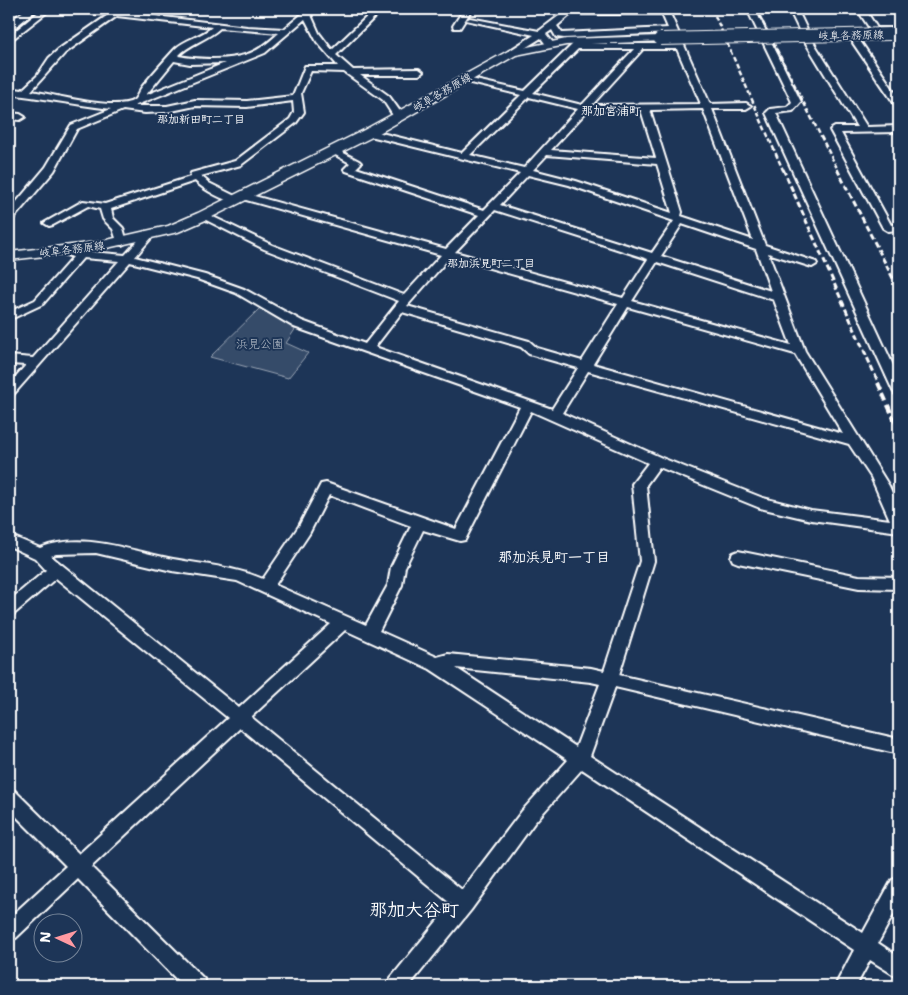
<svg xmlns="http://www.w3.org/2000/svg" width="908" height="995" font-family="'Shantell Sans','Klee One',sans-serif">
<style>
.green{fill:#364b69;stroke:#9aa5b4}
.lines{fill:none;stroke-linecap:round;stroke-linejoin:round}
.street-casing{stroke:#fff;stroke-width:4}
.secondary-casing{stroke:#fff;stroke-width:3}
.street{fill:#1d3557;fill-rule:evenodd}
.secondary{fill:#1d3557;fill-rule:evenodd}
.rail-far2{stroke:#fff;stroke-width:2.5;stroke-dasharray:5 2.5;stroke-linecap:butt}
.rail-far1{stroke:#fff;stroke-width:3;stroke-dasharray:6 3;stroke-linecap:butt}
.rail{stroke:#fff;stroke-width:4;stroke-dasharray:8 4;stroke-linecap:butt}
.secondary-bridge-casing{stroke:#fff;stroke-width:14;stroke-linecap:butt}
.secondary-bridge{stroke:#1d3557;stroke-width:12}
.labels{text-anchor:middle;stroke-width:4;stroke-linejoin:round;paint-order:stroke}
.far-street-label{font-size:11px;fill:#fff;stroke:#1d3557}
.far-neighbourhood-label{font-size:11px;font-weight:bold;fill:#fff;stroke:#1d3557}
.far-quarter-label{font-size:12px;font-weight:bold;fill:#fff;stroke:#1d3557}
.park-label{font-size:12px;fill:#b9c0ca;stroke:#1d3557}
.neighbourhood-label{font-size:14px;font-weight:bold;fill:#fff;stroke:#1d3557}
.near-quarter-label{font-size:18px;font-weight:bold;fill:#fff;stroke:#1d3557}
</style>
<rect width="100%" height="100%" fill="#1d3557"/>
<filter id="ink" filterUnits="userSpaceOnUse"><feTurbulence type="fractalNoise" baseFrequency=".02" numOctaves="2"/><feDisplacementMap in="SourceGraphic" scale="10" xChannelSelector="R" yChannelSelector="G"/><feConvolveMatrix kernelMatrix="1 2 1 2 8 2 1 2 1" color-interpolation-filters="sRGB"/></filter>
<g filter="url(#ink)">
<path class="green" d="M260 308 296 328 286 343 308 353 288 378 210 357Z"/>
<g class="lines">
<defs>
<g id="street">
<path d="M42 9H51L9 42V36Z"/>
<path d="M70 9 114 11 118 10 122 12 247 27 284 29 302 14 299 9H317L311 15 319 33 332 50 375 9H383L336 55 353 70 419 69 423 72 419 75H360L389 96 404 117 399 120 394 117 383 100 344 72 311 71 301 93 304 112 296 123 241 165 201 176 209 183 239 198V202C228 204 203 189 195 181L111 209 113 218 123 228 127 242 122 245 118 244 113 229 103 219 100 209 88 206 53 225 49 226 44 223 83 201 105 204 190 177 191 173 235 161 290 119 294 112 293 101 247 107 195 106 167 112 145 113 123 110 77 129 54 171 13 219 9 220V211L46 167 71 125 111 109C76 105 43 98 9 94V88L22 90 37 76 49 58 59 49 108 15 74 11ZM117 16 212 27C201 37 185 39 175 49 164 61 152 74 142 87 139 91 137 97 134 100 116 112 54 94 31 91L65 53ZM305 19 317 42 338 66H305L293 96 247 101 195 100 167 106H134L265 53ZM220 28 279 33C273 38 267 44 260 48 240 62 201 60 178 56 189 44 207 40 220 28ZM174 61 190 64 225 63 146 95Z"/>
<path d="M464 9H472L460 28H454L453 26Z"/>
<path d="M568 9H668L710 104 746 103 751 106 746 109H712L765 245 816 262 817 264 812 267 768 253 805 351 889 486 899 509V532L811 520 760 508 659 467 646 485 654 561 619 675 899 739V754L615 687 590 756 863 933 892 880 899 877V904L878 943 899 957V978L870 960 856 986H835L854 950 582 769 534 823 471 910 409 986H387L390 979 451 904 240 728 91 867 204 979 207 986H183L78 879 16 938 9 940V918L66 866 9 809V789L15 791 79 854 228 718 56 578 14 614 9 616V601L46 570 35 558 9 546V535L40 548C84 531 129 551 173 559 205 565 232 566 263 579L299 526 321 484 326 483 456 529 520 407 294 327 236 293 197 279 130 262 13 395 9 396V384L26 365 9 364V356L33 358 119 261 83 258 43 304 9 320V312L35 300 73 257 59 253 58 251 59 249 125 255 144 234 148 233 153 236 135 257 205 275 244 289 302 321 365 344 399 301 264 249 198 216 203 213 207 214 272 245 404 295 441 255 239 198 238 196 243 193 247 194 446 249 479 215 346 171 344 169 350 163 328 151 330 149H336L359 161 361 163 356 168 484 210 520 173 366 135 364 133 369 130 462 153 521 95 462 81V77L525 91 573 44H675L670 33 564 38 556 37 552 30 546 34 554 44 553 46H547L541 38 512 56 509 55V51L534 35 466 20 470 18 539 31ZM571 14H662L668 28 562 33 557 26ZM578 49H634L582 105 533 93ZM643 49H677L701 104 592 105ZM529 97 578 109 524 168 470 155ZM703 109 753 240 681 216 682 212 650 110ZM641 110 656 158 551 150 587 111ZM547 155 657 164 672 213 576 181 533 170ZM528 175 569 185 674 221 652 253 500 205ZM495 210 648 259 623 298 455 252ZM682 224 756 249 771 291 661 256ZM450 257 618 304 582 361 537 348 529 341 407 306ZM657 262 774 300 791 345 632 301ZM628 307 795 354 843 434 593 364ZM402 312 521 347 529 354 578 368 552 409 375 347ZM588 371 849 444 871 477 890 520 811 510 763 498 662 458 562 413ZM531 411 648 463 632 484 640 561 604 671 591 668 448 654 437 657 379 631 402 585 405 567 423 530 460 541 465 540ZM329 495 411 526 391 567 388 585 366 625 275 585 309 534ZM96 553 172 571 237 581 331 624 239 708 51 556 56 554ZM345 630 430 669 568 760 522 811 462 890 251 717ZM456 668 591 682 600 684 576 747Z"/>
<path d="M747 9H755L801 102 793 111 776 113 899 378V395L895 394 893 391 766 113 770 109 787 107 792 102Z"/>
<path d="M789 9H797L812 40 867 127 899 126V132L841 133 891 225 899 224V230L888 231 883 228 830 130 835 127H857L804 40Z"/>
<path d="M857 9H865L877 28H899V32H872Z"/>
<path d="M854 41H860L899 98V107L896 106 853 43Z"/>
<path d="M9 113 20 114 25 117 20 120 9 119Z"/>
<path d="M738 551 859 576 899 577V589L859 588 738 563 733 561 731 557 733 553Z"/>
</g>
<g id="secondary">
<path d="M26 9H37L13 29 9 30V22Z"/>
<path d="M660 36 666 39 664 41 566 45 516 55 374 136 208 219 178 232 98 250 9 260V252L98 242 168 226 198 213 364 130 508 51 566 39Z"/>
</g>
</defs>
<use href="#street" class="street-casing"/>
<use href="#secondary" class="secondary-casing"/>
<use href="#street" class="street"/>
<use href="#secondary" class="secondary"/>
<g class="rail-far2">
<path d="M712 9 783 170"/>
<path d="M756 9 838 170"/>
</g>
<g class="rail-far1">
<path d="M783 169 879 384"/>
<path d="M837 169 899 290"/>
</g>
<path class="rail" d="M878 383 899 430"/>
<defs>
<path id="secondary-bridge" d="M660 39 890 34"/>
</defs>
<use href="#secondary-bridge" class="secondary-bridge-casing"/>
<use href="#secondary-bridge" class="secondary-bridge"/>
</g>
</g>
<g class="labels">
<g class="far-street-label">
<text transform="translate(851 35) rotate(-1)" y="4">岐阜各務原線</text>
<text transform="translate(442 92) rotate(-30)" y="4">岐阜各務原線</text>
<text transform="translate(72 249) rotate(-7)" y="4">岐阜各務原線</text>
</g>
<g class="far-neighbourhood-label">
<text x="201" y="123">那加新田町二丁目</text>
<text x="491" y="267">那加浜見町二丁目</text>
</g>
<g class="far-quarter-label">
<text x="611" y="115">那加宮浦町</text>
</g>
<g class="park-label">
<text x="260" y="348">浜見公園</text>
</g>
<g class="neighbourhood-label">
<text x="554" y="562">那加浜見町一丁目</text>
</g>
<g class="near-quarter-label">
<text x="414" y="916">那加大谷町</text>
</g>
</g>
<rect width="908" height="995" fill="none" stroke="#1d3557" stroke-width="30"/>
<rect x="15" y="15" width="878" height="965" fill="none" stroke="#fff" stroke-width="2" filter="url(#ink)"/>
<g transform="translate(58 938) rotate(274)"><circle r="24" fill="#1d3557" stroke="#77869a"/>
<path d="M0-4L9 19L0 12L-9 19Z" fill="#ff9aa2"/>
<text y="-8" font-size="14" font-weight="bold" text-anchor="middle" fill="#ffffff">N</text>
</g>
</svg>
